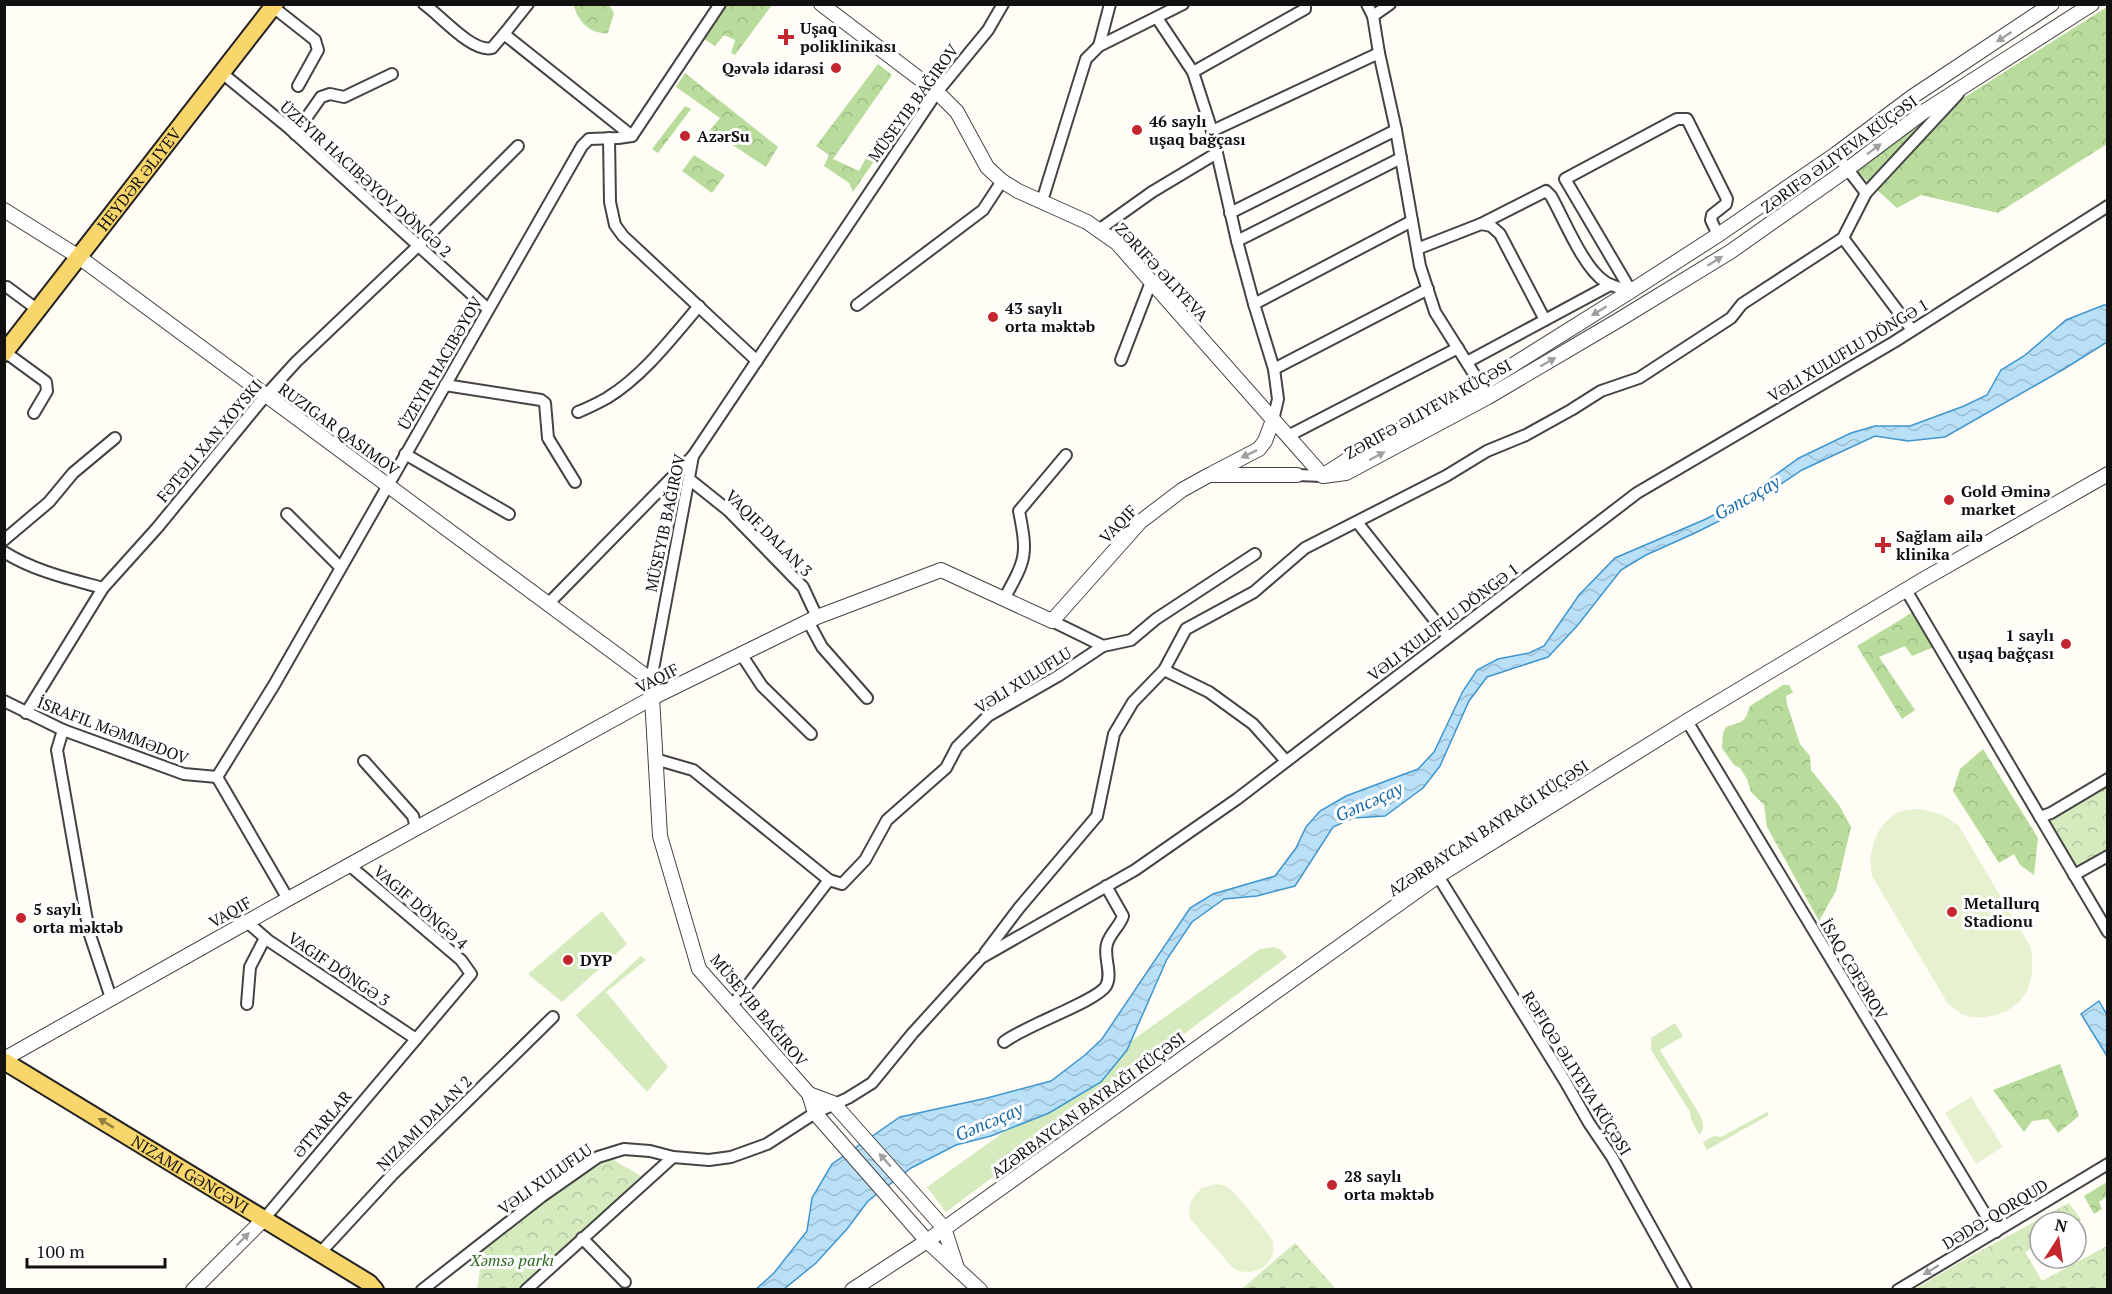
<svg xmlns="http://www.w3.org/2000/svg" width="2112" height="1294" font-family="'PT Serif',serif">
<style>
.grass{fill:#d5ebbd}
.forest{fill:url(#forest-crowns)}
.park{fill:url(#park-crowns)}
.pitch{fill:#e6f2cf}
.water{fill:url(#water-waves);stroke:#3f96cf;stroke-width:1.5}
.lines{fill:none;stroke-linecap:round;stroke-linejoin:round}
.minor-casing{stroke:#444;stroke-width:14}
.tertiary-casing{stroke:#444;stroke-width:16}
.primary-casing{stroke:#222;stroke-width:20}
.minor{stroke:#fff;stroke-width:10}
.tertiary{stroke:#fff;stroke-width:14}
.primary{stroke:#f9d66b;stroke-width:16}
.oneway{fill:#a0a0a0}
.oneway2{fill:#917d42}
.poi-dot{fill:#c4262e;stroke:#fff;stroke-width:2}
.labels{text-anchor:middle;stroke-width:6;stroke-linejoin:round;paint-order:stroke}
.poi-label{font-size:16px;font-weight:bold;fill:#111;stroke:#fff;text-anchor:start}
.street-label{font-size:16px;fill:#111;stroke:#fff}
.park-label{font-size:16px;font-style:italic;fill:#2f6b1f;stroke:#fff}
.water-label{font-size:18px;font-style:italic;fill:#1768a6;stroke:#fff}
</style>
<defs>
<pattern id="forest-crowns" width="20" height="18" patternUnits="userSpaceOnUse" patternTransform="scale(1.5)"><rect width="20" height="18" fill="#b9dc9c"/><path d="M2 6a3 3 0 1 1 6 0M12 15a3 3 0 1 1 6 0" fill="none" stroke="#9ebc85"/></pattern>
<pattern id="park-crowns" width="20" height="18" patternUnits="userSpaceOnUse" patternTransform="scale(1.5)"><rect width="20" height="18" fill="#d5ebbd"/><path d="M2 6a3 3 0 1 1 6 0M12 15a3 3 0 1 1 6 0" fill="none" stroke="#b6c8a1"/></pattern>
<pattern id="water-waves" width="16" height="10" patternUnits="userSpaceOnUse" patternTransform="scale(1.5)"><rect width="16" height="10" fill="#b9e0f7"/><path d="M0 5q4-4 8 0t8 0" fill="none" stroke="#9ebfd3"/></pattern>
</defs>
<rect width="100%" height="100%" fill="#fffdf5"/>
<g class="grass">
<path d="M602 911 627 944 562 1002 528 974Z"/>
<path d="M1273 947 1280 949 1287 957 946 1212 927 1187 1260 949Z"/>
<path d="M641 956 646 960 606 992 668 1067 647 1092 576 1015Z"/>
<path d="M1675 1023 1683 1036 1660 1050 1700 1115C1703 1122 1706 1129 1699 1135L1691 1119 1690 1112 1651 1050V1038Z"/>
<path d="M1767 1112 1769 1115 1707 1150 1703 1142 1714 1136 1721 1137Z"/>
</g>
<g class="forest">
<path d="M574 5H609L614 13 608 33C591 35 577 21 574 5Z"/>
<path d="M725 5H772L735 55 731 53 735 40 724 35 715 46 701 37Z"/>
<path d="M2107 7V144L1998 213 1921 195 1897 208 1853 168Z"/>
<path d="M878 64 892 75 833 159 859 171 875 141 883 148 853 192 849 183 824 166 829 155 816 146Z"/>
<path d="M685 73 778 147 766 167 710 130 720 118 676 87Z"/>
<path d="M685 106 691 109 658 153 652 149Z"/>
<path d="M694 155 725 175 712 193 682 171Z"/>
<path d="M1913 612 1934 647 1912 656 1905 646 1879 657 1915 710 1902 719 1857 646Z"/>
<path d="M1783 685H1789L1793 692 1786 696 1787 704 1800 744 1810 756 1811 770 1839 805 1851 827 1836 891 1819 921 1767 827 1764 805 1751 792 1747 779 1740 768 1734 765 1722 748 1723 733 1726 727 1741 722 1746 717 1750 706Z"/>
<path d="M1983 749 2038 838 2034 875 2020 865 2014 854 1999 863 1953 791 1960 769Z"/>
<path d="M2060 1064 2079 1116 2058 1133 2048 1119 2032 1121 2024 1132 1993 1090Z"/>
<path d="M2107 1182V1196L2099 1202 2102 1209 2094 1214 2084 1196Z"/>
</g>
<g class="park">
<path d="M2107 783V850L2077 868 2046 818Z"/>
<path d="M612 1159 641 1176 521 1289H477L480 1269 470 1257 599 1160Z"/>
<path d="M2069 1203 2081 1220 2076 1222H2040V1243L2025 1252 2042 1281 2107 1246V1289H1915L1964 1260Z"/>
<path d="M1295 1243 1336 1289H1241L1244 1287Z"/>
</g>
<g class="pitch">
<path d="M1920 809 1941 814 1959 826 2031 948C2036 982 2027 1008 1991 1016 1984 1018 1970 1018 1963 1015 1958 1012 1953 1007 1948 1004L1872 876C1867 852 1876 822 1901 811 1907 809 1915 810 1920 809Z"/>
<path d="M1971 1097 2003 1147 1976 1164 1945 1113Z"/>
<path d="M1216 1184C1221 1185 1226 1185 1229 1188 1235 1193 1272 1236 1273 1242 1277 1266 1254 1278 1234 1269L1190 1219 1189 1213 1191 1201 1196 1194 1202 1188Z"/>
</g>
<g class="water">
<path d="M2104 305H2107V342L2064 369 1945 437 1908 441 1875 436 1802 470 1745 508 1695 533 1646 555 1621 570 1577 626 1548 657 1487 677 1469 701 1440 766 1423 788 1385 816 1353 818 1333 827 1295 886 1257 896 1224 899 1192 922 1167 959 1127 1050 1101 1082 1049 1113 991 1136 956 1145 911 1168 868 1201 847 1229 816 1263 784 1289 755 1290 774 1273 807 1231 812 1198 832 1164 900 1117 987 1098 1051 1081 1085 1055 1102 1039 1190 908 1213 894 1275 876 1296 848 1306 827 1320 811 1346 796 1418 769 1434 752 1463 691 1477 670 1498 659 1529 653 1544 646 1579 595 1615 558 1706 519 1736 503 1799 458 1851 433 1875 426H1910L1964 406 1987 395 2001 370 2024 356 2066 320Z"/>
<path d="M2099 1001 2107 1015V1056L2081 1014Z"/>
</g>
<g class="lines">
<defs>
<g id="minor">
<path d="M424 4C440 15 472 53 492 48L504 34"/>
<path d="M528 4 504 34 632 136"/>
<path d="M1367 4 1373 16 1379 53 1396 130 1420 266 1435 312 1484 390"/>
<path d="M273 7 315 40 318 50 298 86"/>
<path d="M1373 16 1390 4"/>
<path d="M1157 18 1193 72 1212 131 1237 241 1254 304 1274 369 1278 399 1273 420"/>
<path d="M1099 46 1110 4"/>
<path d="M1193 72 1305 9V4"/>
<path d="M222 73 289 128 488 309"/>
<path d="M1212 131 1379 53"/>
<path d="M295 134 321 97 330 94 344 97 392 74"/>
<path d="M609 138 610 202 615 225 623 236 757 361"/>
<path d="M1836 154 1866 193 1843 238 1912 330"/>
<path d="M1866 193 1958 94"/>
<path d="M1042 201 1086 59 1099 46 1183 4"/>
<path d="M1230 213 1396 130"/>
<path d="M1481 224 1546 191 1551 196C1564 219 1583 267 1604 281 1612 287 1622 288 1631 291"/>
<path d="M1100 229 1152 192 1217 153"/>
<path d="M1237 241 1401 158"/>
<path d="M1417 249 1481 224 1491 226 1500 234 1545 320"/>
<path d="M4 287H7L38 310"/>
<path d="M1631 291 1565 179 1677 119H1687L1727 199 1726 204 1712 215 1711 220 1718 235"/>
<path d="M1254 304 1412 221"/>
<path d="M857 305 983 210 1002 181"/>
<path d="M5 352 46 382 47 391 34 413"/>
<path d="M1121 360 1151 282"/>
<path d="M1467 362 1610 285"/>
<path d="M1274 369 1428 289"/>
<path d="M445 385 541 400 545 403 548 438 575 482"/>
<path d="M578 412C588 408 598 403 607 398 643 376 671 339 699 306"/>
<path d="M1288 436 1458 348"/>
<path d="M405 454 509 514"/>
<path d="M1297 475 1323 476"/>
<path d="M689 479 729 511 803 587 817 617"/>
<path d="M287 514 340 567"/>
<path d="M1357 522 1448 637"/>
<path d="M4 540 49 502 73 473 115 438"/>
<path d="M4 552C34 571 70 579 103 588L157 528 266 395 296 362 418 246 518 146"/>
<path d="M1906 590 2108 932"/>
<path d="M1004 599C1026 559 1028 556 1019 511L1066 455"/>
<path d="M548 604 693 456"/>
<path d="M808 621 822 647 867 698"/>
<path d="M1103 646 1131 640 1156 619 1255 554"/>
<path d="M741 654 762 686 811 734"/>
<path d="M1164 670 1209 692 1253 724 1286 761"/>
<path d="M651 680 693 456 937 92 988 30 1003 4"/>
<path d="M4 701 63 730 184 774 217 777"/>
<path d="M26 713 103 588"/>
<path d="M1687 721 1996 1232"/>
<path d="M63 730 57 750 89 932 111 998"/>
<path d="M655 759 693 770 829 880"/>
<path d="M364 761 413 816 416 828"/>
<path d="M217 777 274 685 582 146 589 139 618 138 632 136 720 4"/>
<path d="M217 777 288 899"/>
<path d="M2040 817 2051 813 2108 779"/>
<path d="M2074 875 2108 856"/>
<path d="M1438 876 1565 1081 1589 1123 1612 1157 1686 1290"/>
<path d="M247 922 269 941 416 1039"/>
<path d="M985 953 1019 908 1097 816 1114 734 1133 702 1164 670 1186 629 1254 592 1305 548 1446 476 1487 451 1526 435 1571 410 1601 391 1639 378 1731 318 1742 304 1843 238"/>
<path d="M247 1004 250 967 265 938"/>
<path d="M731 1007 829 880 842 884 865 860 887 820 946 768 957 747 988 716 1058 676 1103 646 1052 621"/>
<path d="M1004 1042C1024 1026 1097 1001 1106 986 1113 973 1103 957 1107 944 1110 933 1120 926 1123 916L1106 886"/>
<path d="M264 1219 471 974 461 960 349 865"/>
<path d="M582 1238 625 1282"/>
<path d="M320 1253 392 1175 553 1017"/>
<path d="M422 1290 541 1197 598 1157 624 1149 650 1151 673 1157 709 1160 731 1157 767 1144 815 1113 848 1098 872 1083 912 1034 981 958 1135 870 1237 799 1637 493 1894 342 2108 206"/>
<path d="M526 1290 673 1157"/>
<path d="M1898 1290 2108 1164"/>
</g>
<g id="tertiary">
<path d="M821 4 937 92 957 112 987 167 1002 181 1018 191 1087 222 1117 243 1323 476"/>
<path d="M4 210 79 257 651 680 660 836 699 969 809 1094 815 1113 927 1241 980 1290"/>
<path d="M1213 473 1259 449 1265 441 1273 420"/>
<path d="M1327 473 1355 455 1481 385 1631 291 1718 235 1836 154 1912 97 2052 4"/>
<path d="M1323 476 1346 473 1488 397 1617 321 1730 252 1845 171 1925 111 2092 4"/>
<path d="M4 1059 288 899 652 698 817 617 941 570 1052 621 1140 522 1182 490 1209 475H1297"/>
<path d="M809 1094 833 1103 944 1228 957 1268"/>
<path d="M193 1290 264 1219"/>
<path d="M852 1290 927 1241 1438 876 1687 721 1924 579 2108 474"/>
</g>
<g id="primary">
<path id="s1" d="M4 353 275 4"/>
<path id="s2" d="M4 1061 369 1283 375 1290"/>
</g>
</defs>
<use href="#minor" class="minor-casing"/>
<use href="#tertiary" class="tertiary-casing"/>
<use href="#primary" class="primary-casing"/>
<use href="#minor" class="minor"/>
<use href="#tertiary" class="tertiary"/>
<use href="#primary" class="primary"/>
</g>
<defs><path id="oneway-solid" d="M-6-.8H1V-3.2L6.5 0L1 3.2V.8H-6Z" transform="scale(1.5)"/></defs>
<g class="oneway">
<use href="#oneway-solid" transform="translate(2004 37) rotate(147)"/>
<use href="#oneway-solid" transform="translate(1874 149) rotate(-37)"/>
<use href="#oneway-solid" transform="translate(1715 261) rotate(-32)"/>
<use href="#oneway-solid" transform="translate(1599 311) rotate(148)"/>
<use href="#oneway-solid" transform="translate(1548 362) rotate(-30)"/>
<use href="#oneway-solid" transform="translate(1249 454) rotate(154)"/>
<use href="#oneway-solid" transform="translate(1377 456) rotate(-28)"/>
<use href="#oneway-solid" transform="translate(885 1160) rotate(-131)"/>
<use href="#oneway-solid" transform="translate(243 1239) rotate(-45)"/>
<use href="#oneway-solid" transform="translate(1931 1270) rotate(149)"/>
</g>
<use class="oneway2" href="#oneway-solid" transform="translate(106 1123) rotate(-149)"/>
<g class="poi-dot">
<path d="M783 28h6v6h6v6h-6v6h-6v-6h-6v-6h6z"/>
<circle cx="836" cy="68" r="6"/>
<circle cx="1137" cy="130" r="6"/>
<circle cx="685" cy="136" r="6"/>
<circle cx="993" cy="317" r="6"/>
<circle cx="1949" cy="500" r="6"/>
<path d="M1880 536h6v6h6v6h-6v6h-6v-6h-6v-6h6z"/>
<circle cx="2066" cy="644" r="6"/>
<circle cx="1952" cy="912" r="6"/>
<circle cx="21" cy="918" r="6"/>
<circle cx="568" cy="960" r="6"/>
<circle cx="1332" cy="1185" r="6"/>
</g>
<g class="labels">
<g class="poi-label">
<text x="800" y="34">Uşaq<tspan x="800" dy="18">poliklinikası</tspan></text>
<text x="824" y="74" text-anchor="end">Qəvələ idarəsi</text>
<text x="1149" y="127">46 saylı<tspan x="1149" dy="18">uşaq bağçası</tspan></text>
<text x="697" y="142">AzərSu</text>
<text x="1005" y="314">43 saylı<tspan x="1005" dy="18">orta məktəb</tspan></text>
<text x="1961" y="497">Gold Əminə<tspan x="1961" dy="18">market</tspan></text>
<text x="1896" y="542">Sağlam ailə<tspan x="1896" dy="18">klinika</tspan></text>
<text x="2054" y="641" text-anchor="end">1 saylı<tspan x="2054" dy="18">uşaq bağçası</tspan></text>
<text x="1964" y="909">Metallurq<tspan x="1964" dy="18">Stadionu</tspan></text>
<text x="33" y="915">5 saylı<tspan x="33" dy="18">orta məktəb</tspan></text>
<text x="580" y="966">DYP</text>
<text x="1344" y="1182">28 saylı<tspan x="1344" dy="18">orta məktəb</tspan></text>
</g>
<g class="street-label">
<text transform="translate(913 103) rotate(-54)" y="6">MÜSEYIB BAĞIROV</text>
<text transform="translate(1839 154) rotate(-36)" y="6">ZƏRIFƏ ƏLIYEVA KÜÇƏSI</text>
<text dy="6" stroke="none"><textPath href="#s1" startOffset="220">HEYDƏR ƏLIYEV</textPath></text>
<text transform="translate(366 179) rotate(42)" y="6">ÜZEYIR HACIBƏYOV DÖNGƏ 2</text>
<text transform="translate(1162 272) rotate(47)" y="6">ZƏRIFƏ ƏLIYEVA</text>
<text transform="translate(1848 350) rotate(-31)" y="6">VƏLI XULUFLU DÖNGƏ 1</text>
<text transform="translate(440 363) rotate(-60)" y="6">ÜZEYIR HACIBƏYOV</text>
<text transform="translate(1428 409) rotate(-29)" y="6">ZƏRIFƏ ƏLIYEVA KÜÇƏSI</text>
<text transform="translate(339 429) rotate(36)" y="6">RUZIGAR QASIMOV</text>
<text transform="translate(209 441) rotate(-50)" y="6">FƏTƏLI XAN XOYSKI</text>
<text transform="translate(665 523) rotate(-78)" y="6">MÜSEYIB BAĞIROV</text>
<text transform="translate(1118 524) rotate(-46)" y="6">VAQIF</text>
<text transform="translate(769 533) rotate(45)" y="6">VAQIF DALAN 3</text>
<text transform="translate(1443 622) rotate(-37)" y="6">VƏLI XULUFLU DÖNGƏ 1</text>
<text transform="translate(657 678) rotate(-27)" y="6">VAQIF</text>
<text transform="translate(1023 680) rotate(-32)" y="6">VƏLI XULUFLU</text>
<text transform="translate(113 730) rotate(21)" y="6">İSRAFIL MƏMMƏDOV</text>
<text transform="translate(1488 828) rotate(-33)" y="6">AZƏRBAYCAN BAYRAĞI KÜÇƏSI</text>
<text transform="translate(421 907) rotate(41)" y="6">VAGIF DÖNGƏ 4</text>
<text transform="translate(230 912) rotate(-30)" y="6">VAQIF</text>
<text transform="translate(339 969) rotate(34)" y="6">VAGIF DÖNGƏ 3</text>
<text transform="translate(1854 969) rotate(59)" y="6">İSAQ CƏFƏROV</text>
<text transform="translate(759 1010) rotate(50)" y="6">MÜSEYIB BAĞIROV</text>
<text transform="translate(1577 1073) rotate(58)" y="6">RƏFIQƏ ƏLIYEVA KÜÇƏSI</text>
<text transform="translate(1088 1105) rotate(-36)" y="6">AZƏRBAYCAN BAYRAĞI KÜÇƏSI</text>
<text transform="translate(424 1123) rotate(-45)" y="6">NIZAMI DALAN 2</text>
<text transform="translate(322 1124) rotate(-50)" y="6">ƏTTARLAR</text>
<text dy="6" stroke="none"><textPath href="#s2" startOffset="218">NIZAMI GƏNCƏVI</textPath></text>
<text transform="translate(545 1179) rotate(-35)" y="6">VƏLI XULUFLU</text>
<text transform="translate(1995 1214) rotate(-31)" y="6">DƏDƏ-QORQUD</text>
</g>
<g class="park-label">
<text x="512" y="1266">Xəmsə parkı</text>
</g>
<g class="water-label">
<text transform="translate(1747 498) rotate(-29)" y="6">Gəncəçay</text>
<text transform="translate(1369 802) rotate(-24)" y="6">Gəncəçay</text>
<text transform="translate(989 1122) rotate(-23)" y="6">Gəncəçay</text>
</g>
</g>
<rect width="2112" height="1294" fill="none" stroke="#111111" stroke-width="12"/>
<g transform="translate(2058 1240) rotate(12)"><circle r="28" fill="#ffffff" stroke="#a0a0a0" stroke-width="1.5"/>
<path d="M0-4.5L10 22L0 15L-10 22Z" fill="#c4262e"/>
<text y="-9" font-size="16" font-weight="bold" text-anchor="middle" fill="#111111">N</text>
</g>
<path d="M27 1258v9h138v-9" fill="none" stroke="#111111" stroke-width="3"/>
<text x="36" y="1258" font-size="18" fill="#111111" stroke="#ffffff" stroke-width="4.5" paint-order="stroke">100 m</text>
</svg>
